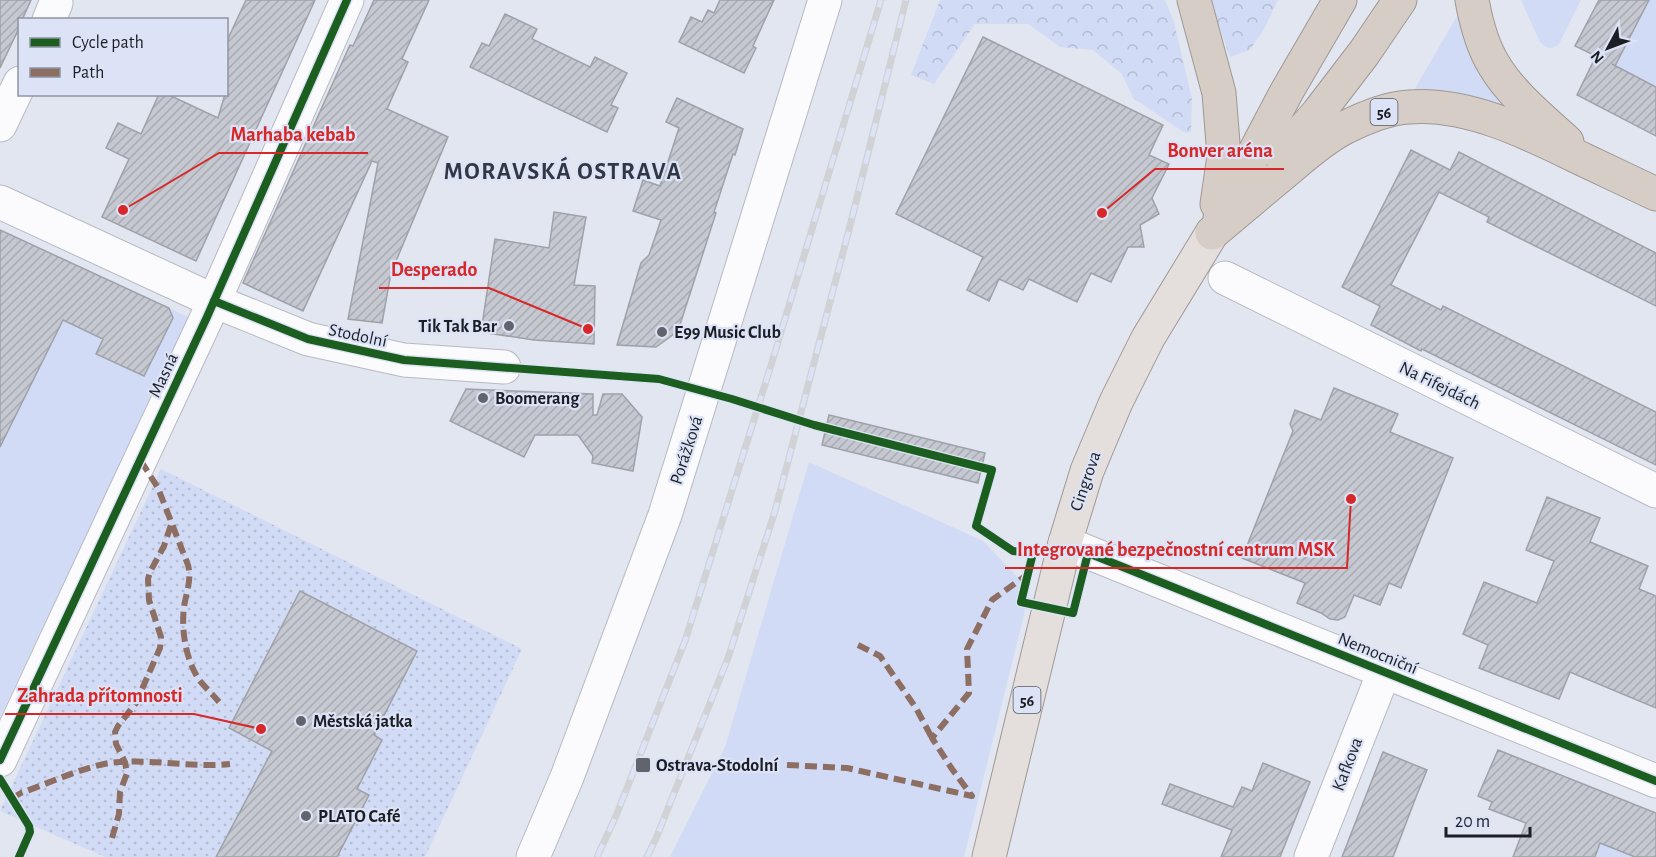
<svg xmlns="http://www.w3.org/2000/svg" width="1656" height="857" font-family="'Alegreya Sans',sans-serif">
<style>
.grass{fill:#d2dbf5}
.forest{fill:url(#forest-crowns)}
.park{fill:url(#park-dots)}
.building{fill:url(#building-hatch);stroke:#9ea1a8;stroke-width:1.5}
.lines{fill:none;stroke-linecap:round;stroke-linejoin:round}
.minor-casing{stroke:#b7bac2;stroke-width:35}
.major-casing{stroke:#9f9894;stroke-width:35}
.highway-casing{stroke:#9f9894;stroke-width:35}
.minor{stroke:#fbfbfd;stroke-width:33}
.major{stroke:#e4dfdc;stroke-width:33}
.highway{stroke:#d5cdc6;stroke-width:33}
.rail-casing{stroke:#d0d2d5;stroke-width:7}
.rail{stroke:#dce3f6;stroke-width:4.5;stroke-dasharray:14;stroke-linecap:butt}
.quiet{stroke:#8d6e63;stroke-width:6;stroke-dasharray:12 6;stroke-linecap:butt}
.cycleway-casing{stroke:#dce3f6;stroke-width:11}
.cycleway{stroke:#1b5e20;stroke-width:8}
.poi-dot{fill:#61646b;stroke:#dce3f6;stroke-width:2}
.labels{text-anchor:middle;stroke-width:4.5;stroke-linejoin:round;paint-order:stroke}
.shield{fill:#dce3f6;stroke:#555963;stroke-width:1.5}
.shield-label{font-size:16px;font-weight:bold;fill:#1b1e24}
.poi-label{font-size:18px;font-weight:bold;fill:#1b1e24;stroke:#dce3f6;text-anchor:start}
.street-label{font-size:18px;fill:#1b1e24;stroke:#dce3f6}
.district-label{font-size:24px;font-weight:bold;letter-spacing:1.5px;fill:#323746;stroke:#dce3f6}
.leader{fill:none;stroke:#d62828;stroke-width:2}
.callout-dot{fill:#d62828;stroke:#dce3f6;stroke-width:2}
.callout-label{font-size:20px;text-anchor:middle;font-weight:bold;fill:#d62828;stroke:#dce3f6;stroke-width:4.5;stroke-linejoin:round;paint-order:stroke}
</style>
<defs>
<pattern id="forest-crowns" width="20" height="18" patternUnits="userSpaceOnUse" patternTransform="scale(1.5)"><rect width="20" height="18" fill="#d2dbf5"/><path d="M2 6a3 3 0 1 1 6 0M12 15a3 3 0 1 1 6 0" fill="none" stroke="#b4bcd2"/></pattern>
<pattern id="park-dots" width="8" height="8" patternUnits="userSpaceOnUse" patternTransform="scale(1.5)"><rect width="8" height="8" fill="#d2dbf5"/><path d="M2 2h.1M6 6h.1" fill="none" stroke="#b4bcd2" stroke-width="1.8" stroke-linecap="round"/></pattern>
<pattern id="building-hatch" width="6" height="6" patternUnits="userSpaceOnUse" patternTransform="scale(1.5)"><rect width="6" height="6" fill="#c5c8d0"/><path d="M-1 1l2-2M0 6l6-6M5 7l2-2" fill="none" stroke="#a9abb2"/></pattern>
</defs>
<rect width="100%" height="100%" fill="#e2e6f0"/>
<g class="grass">
<path d="M1521 0H1581L1559 44C1551 51 1546 48 1540 42Z"/>
<path d="M1649 0H1656V86L1615 66Z"/>
<path d="M1460 11 1519 112 1413 92Z"/>
<path d="M169 308 190 318 0 717V436L62 320 108 340 144 376 172 320Z"/>
<path d="M809 462 983 541 1030 590 964 857H670L725 747Z"/>
<path d="M1601 841 1632 853 1633 857H1596Z"/>
</g>
<g class="forest">
<path d="M940 0H1165L1174 22 1192 99 1191 132 1185 133 1133 98 1122 74 1093 50 1060 47 1028 24H975L934 84 911 75Z"/>
<path d="M1210 0H1278L1264 29 1250 50 1230 57Z"/>
</g>
<path class="park" d="M161 469 522 649 425 857H105L0 811Z"/>
<g class="building">
<path d="M0 0H31L22 20H20V26L0 68Z"/>
<path d="M246 0H315L196 261 102 217 129 159 106 148 118 123 141 134 159 94H167L218 118 225 94H226V43Z"/>
<path d="M374 0H429L402 59 408 62 387 109 448 137 391 273 382 323 348 319 378 163 372 161 303 311 243 283 350 45 353 46Z"/>
<path d="M720 0H774L753 46 756 48 744 73 679 42 691 17 702 22 708 10 714 13Z"/>
<path d="M1599 0H1649L1615 66 1612 64 1656 87V136L1577 95 1596 56 1575 46Z"/>
<path d="M505 14 537 29 532 39 590 67 595 57 627 73 611 105 618 108 607 132 470 67 482 43 489 46Z"/>
<path d="M983 37 1163 125 1149 155 1169 164 1152 198 1159 214 1140 225 1144 247H1128L1111 282 1091 273 1077 302 1029 279 1023 290 999 279 989 301 967 290 983 257 896 214Z"/>
<path d="M677 98 743 129 735 155 733 154 714 212 716 213 678 331 656 347 617 345 641 263 649 255 661 220 633 211 643 180 660 186 679 128 666 122Z"/>
<path d="M1411 150 1450 170 1459 152 1656 253V306L1487 222 1489 217 1439 192 1391 285 1441 310 1443 306 1656 412V465L1422 349 1421 351 1371 325 1380 306 1342 287Z"/>
<path d="M554 212 586 217 574 285 595 286 594 344 534 340 481 332 495 239 549 248Z"/>
<path d="M0 230 169 308 173 318 144 376 96 354 103 339 63 320 0 447Z"/>
<path d="M1334 388 1398 414 1390 432 1453 458 1401 588 1389 583 1380 605 1354 595 1345 617 1338 620 1330 619 1321 613 1297 603 1305 583 1242 558 1293 431 1290 424 1295 410 1321 420Z"/>
<path d="M466 389 593 394V415H597L603 394H622L642 417 633 471 592 463 593 456 578 435H535L524 457 450 421Z"/>
<path d="M829 415 985 453 978 483 822 445Z"/>
<path d="M1547 497 1600 518 1590 542 1648 566 1639 589 1656 596V708L1570 672 1559 699 1479 668 1488 645 1463 634 1484 582 1537 603 1554 561 1526 550Z"/>
<path d="M300 591 417 651 374 735 382 740 357 789 369 795 337 857H216L272 751 229 728Z"/>
<path d="M1498 750 1656 813V857H1635L1600 843 1595 857H1513L1526 823 1489 809 1492 802 1478 796Z"/>
<path d="M1383 752 1427 770 1416 797 1393 857H1342Z"/>
<path d="M1263 763 1310 782 1280 857H1221L1232 830 1162 804 1170 784 1233 807 1242 787 1252 791Z"/>
</g>
<g class="lines">
<defs>
<g id="minor">
<path d="M49 20 56 3"/>
<path d="M0 125 20 83"/>
<path d="M0 202 214 301 308 339 404 360 504 367"/>
<path d="M1225 278 1656 491"/>
<path d="M1065 543 1656 781"/>
<path d="M0 760 207 317 347 0"/>
<path d="M533 857 567 777 665 515 825 0"/>
<path d="M1311 857 1384 672"/>
</g>
<path id="major" d="M989 857 1065 543 1087 471 1116 402 1148 338 1212 233"/>
<g id="highway">
<path d="M1194 0 1219 93 1224 156 1217 204"/>
<path d="M1472 0C1476 22 1482 46 1494 65 1510 93 1543 120 1567 142"/>
<path d="M1281 155 1318 113 1364 53 1400 0"/>
<path d="M1220 218 1287 91 1340 0"/>
<path d="M1212 233C1237 212 1261 192 1286 171 1304 156 1323 139 1344 128 1364 118 1387 108 1409 107 1468 102 1531 134 1582 159 1607 171 1631 182 1656 194"/>
</g>
</defs>
<use href="#minor" class="minor-casing"/>
<use href="#major" class="major-casing"/>
<use href="#highway" class="highway-casing"/>
<use href="#minor" class="minor"/>
<use href="#major" class="major"/>
<use href="#highway" class="highway"/>
<defs>
<g id="rail">
<path d="M597 857 616 816 685 641 772 362 881 0"/>
<path d="M647 857 657 836 728 658 775 511 851 222 906 0"/>
</g>
</defs>
<use href="#rail" class="rail-casing"/>
<use href="#rail" class="rail"/>
<g class="quiet">
<path d="M141 461 158 488 188 565C192 580 186 593 184 607 181 631 186 661 200 681 206 688 213 695 219 702"/>
<path d="M858 645 880 656 916 708 932 738"/>
<path d="M787 765 847 768 972 796 952 769 932 738 969 693 967 649 992 600 1028 574"/>
<path d="M12 798 21 793C49 783 81 768 109 763 150 758 190 768 230 764"/>
<path d="M112 838 119 814 120 792 127 773 125 762 116 744 115 732 118 726 136 703 160 648 161 637 149 600 148 579 150 572 164 546 172 522"/>
</g>
<defs>
<g id="cycleway">
<path d="M214 301 308 339 404 360 659 379 732 399 814 425 992 470 976 526 1013 551 1033 553 1021 602 1073 613 1088 553 1656 781"/>
<path d="M0 760 207 317 347 0"/>
<path d="M0 779 29 826 30 832 19 857"/>
</g>
</defs>
<use href="#cycleway" class="cycleway-casing"/>
<use href="#cycleway" class="cycleway"/>
</g>
<g class="poi-dot">
<circle cx="509" cy="326" r="6"/>
<circle cx="662" cy="332" r="6"/>
<circle cx="483" cy="398" r="6"/>
<circle cx="301" cy="721" r="6"/>
<rect x="635" y="757" width="16" height="16" rx="3"/>
<circle cx="306" cy="816" r="6"/>
</g>
<g class="labels">
<g class="shield">
<rect x="1370.5" y="99" width="27" height="26" rx="4.5"/>
<rect x="1013.5" y="687" width="27" height="26" rx="4.5"/>
</g>
<g class="shield-label">
<text x="1384" y="118">56</text>
<text x="1027" y="706">56</text>
</g>
<g class="poi-label">
<text x="497" y="332" text-anchor="end">Tik Tak Bar</text>
<text x="674" y="338">E99 Music Club</text>
<text x="495" y="404">Boomerang</text>
<text x="313" y="727">Městská jatka</text>
<text x="656" y="771">Ostrava-Stodolní</text>
<text x="318" y="822">PLATO Café</text>
</g>
<g class="street-label">
<text transform="translate(358 335) rotate(12)" y="6">Stodolní</text>
<text transform="translate(163 375) rotate(-65)" y="6">Masná</text>
<text transform="translate(1440 385) rotate(26)" y="6">Na Fifejdách</text>
<text transform="translate(686 450) rotate(-72)" y="6">Porážková</text>
<text transform="translate(1085 481) rotate(-71)" y="6">Cingrova</text>
<text transform="translate(1378 653) rotate(22)" y="6">Nemocniční</text>
<text transform="translate(1347 764) rotate(-69)" y="6">Kafkova</text>
</g>
<g class="district-label">
<text x="563" y="179">MORAVSKÁ OSTRAVA</text>
</g>
</g>
<path class="leader" d="M123 210L219 153H368M1102 213L1155 169H1284M588 329L489 288H379M1351 499L1347 568H1005M261 729L194 714H5"/>
<g class="callout-dot">
<circle cx="123" cy="210" r="6"/>
<circle cx="1102" cy="213" r="6"/>
<circle cx="588" cy="329" r="6"/>
<circle cx="1351" cy="499" r="6"/>
<circle cx="261" cy="729" r="6"/>
</g>
<g class="callout-label">
<text x="293" y="141">Marhaba kebab</text>
<text x="1220" y="157">Bonver aréna</text>
<text x="434" y="276">Desperado</text>
<text x="1176" y="556">Integrované bezpečnostní centrum MSK</text>
<text x="100" y="702">Zahrada přítomnosti</text>
</g>
<rect x="18" y="18" width="210" height="78" fill="#dce3f6" stroke="#8f94a2" stroke-width="1.5"/>
<rect x="30" y="38" width="30" height="9" fill="#1b5e20" stroke="#8f94a2" stroke-width="1.5"/>
<text x="72" y="48" font-size="18" fill="#1b1e24">Cycle path</text>
<rect x="30" y="68" width="30" height="9" fill="#8d6e63" stroke="#8f94a2" stroke-width="1.5"/>
<text x="72" y="78" font-size="18" fill="#1b1e24">Path</text>
<g transform="translate(1608 48) rotate(229)" stroke="#dce3f6" stroke-width="4.5" paint-order="stroke">
<path d="M0-4.5L10 22L0 15L-10 22Z" fill="#1b1e24"/>
<text y="-9" font-size="16" font-weight="bold" text-anchor="middle" fill="#1b1e24">N</text>
</g>
<path d="M1446 827v9h84v-9" fill="none" stroke="#1b1e24" stroke-width="3"/>
<text x="1455" y="827" font-size="18" fill="#1b1e24" stroke="#dce3f6" stroke-width="4.5" paint-order="stroke">20 m</text>
</svg>
